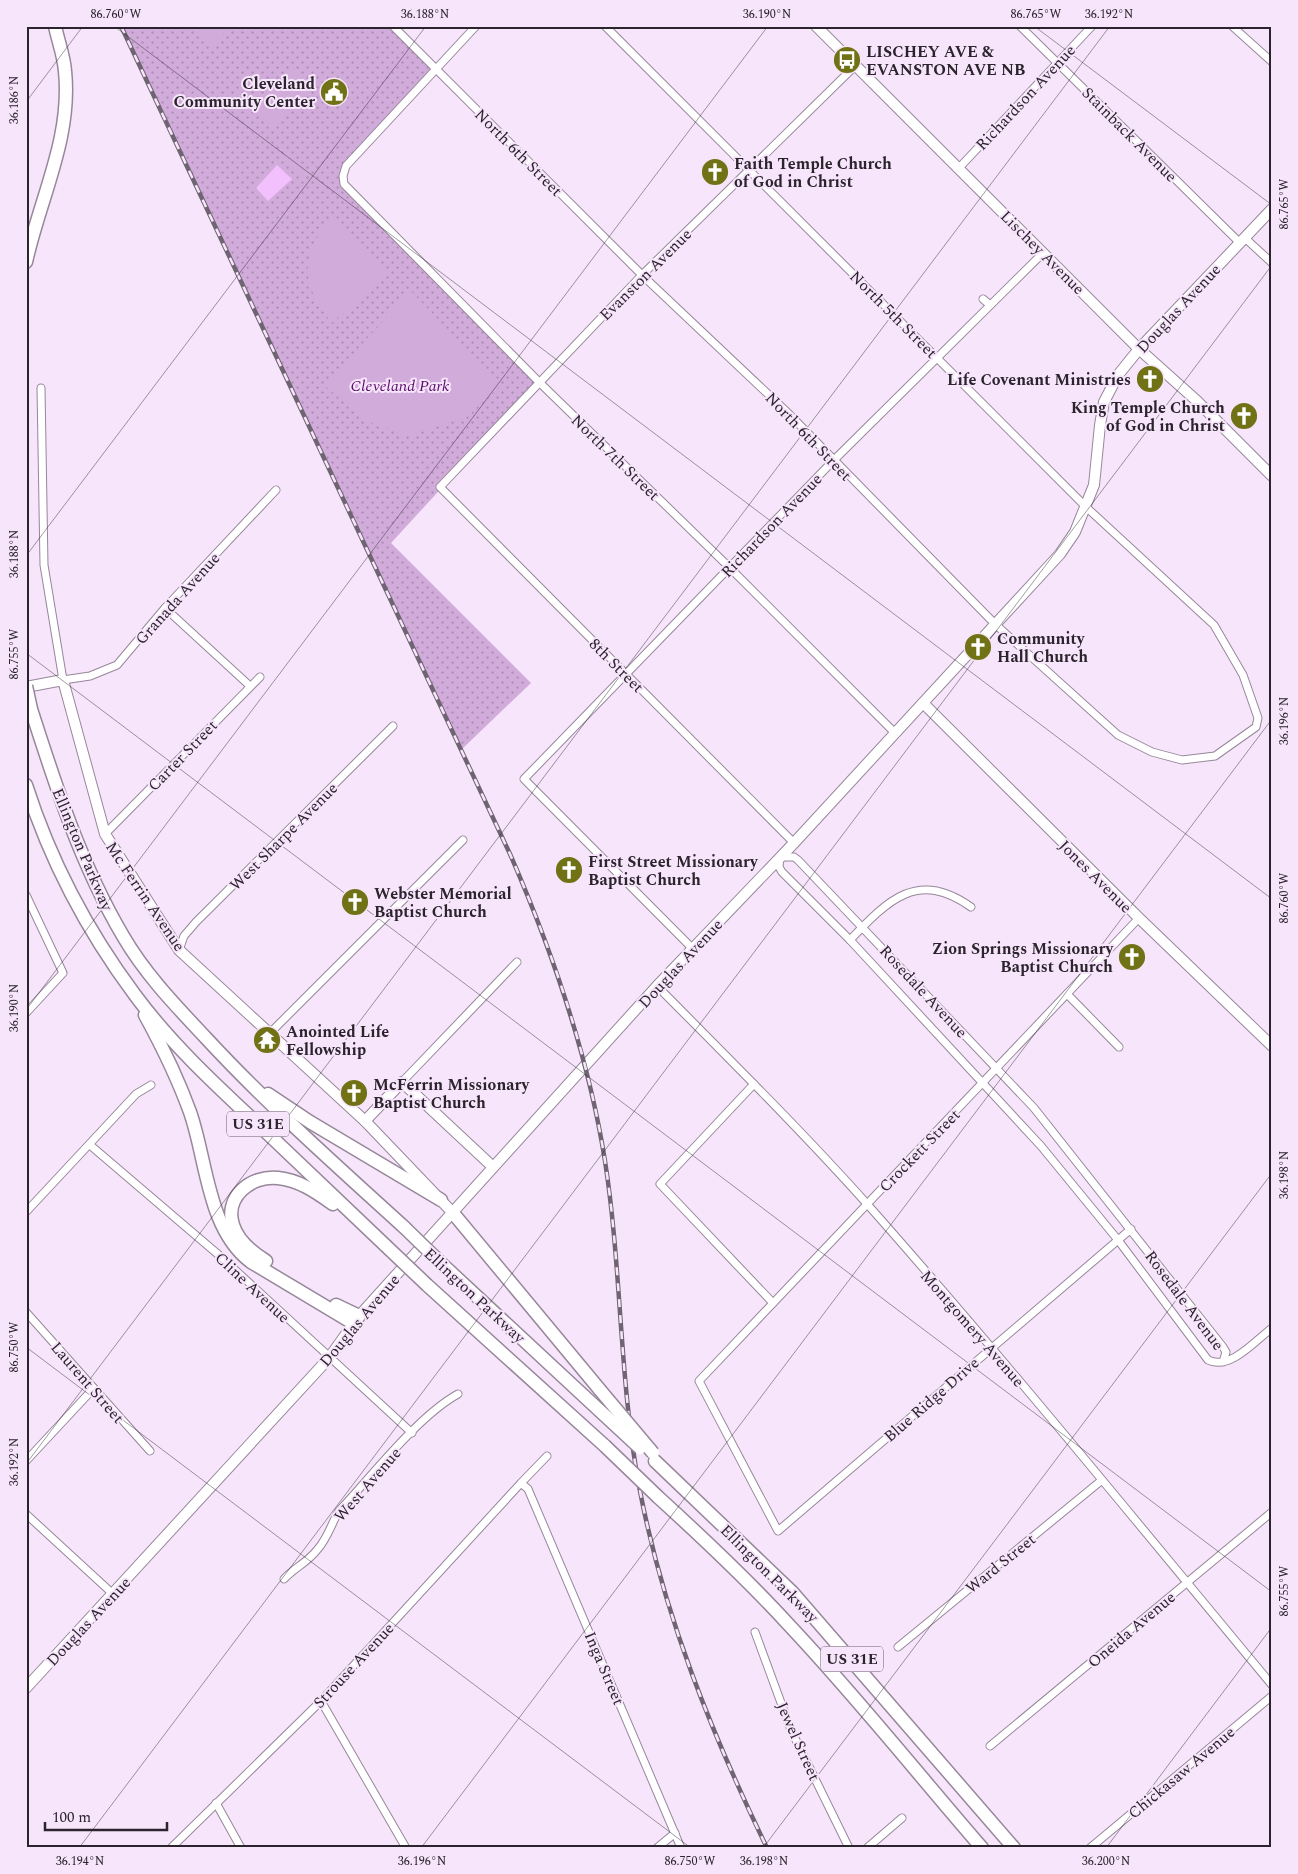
<svg xmlns="http://www.w3.org/2000/svg" width="1298" height="1874" font-family="Spectral,serif">
<style>
.park{fill:url(#park-dots)}
.garden{fill:#d1abda}
.water{fill:#f2c0fd}
.lines{fill:none;stroke-linecap:round;stroke-linejoin:round}
.street-casing{stroke:#97879a;stroke-width:9}
.secondary-casing{stroke:#97879a;stroke-width:12}
.highway-casing{stroke:#97879a;stroke-width:15}
.street{stroke:#fff;stroke-width:7}
.secondary{stroke:#fff;stroke-width:10}
.highway{stroke:#fff;stroke-width:12}
.rail-casing{stroke:#6f6471;stroke-width:4.5}
.rail{stroke:#f7e5fb;stroke-width:2.5;stroke-dasharray:8;stroke-linecap:butt}
.highway-bridge-casing{stroke:#97879a;stroke-width:15;stroke-linecap:butt}
.highway-bridge{stroke:#fff;stroke-width:12}
.ticks{fill:none;stroke:#2b242c;stroke-width:1;stroke-opacity:0.45}
.labels{text-anchor:middle;stroke-width:4;stroke-linejoin:round;paint-order:stroke}
.shield{fill:#f7e5fb;stroke:#685e6a;stroke-width:1}
.shield-label{font-size:15px;font-weight:bold;fill:#2b242c}
.poi-label{font-size:16px;font-weight:bold;fill:#2b242c;stroke:#f7e5fb;text-anchor:start}
.street-label{font-size:16px;fill:#2b242c;stroke:#f7e5fb}
.park-label{font-size:16px;font-style:italic;fill:#5b0f6a;stroke:#f7e5fb}
.neatline{fill:none;stroke:#2b242c;stroke-width:2}
.ticks-label{font-size:12px;text-anchor:middle;fill:#2b242c}
</style>
<defs>
<pattern id="park-dots" width="8" height="8" patternUnits="userSpaceOnUse" patternTransform="scale(1.25)"><rect width="8" height="8" fill="#d1abda"/><path d="M2 2h.1M6 6h.1" fill="none" stroke="#aa8bb1" stroke-width="1.8" stroke-linecap="round"/></pattern>
</defs>
<rect width="100%" height="100%" fill="#f7e5fb"/>
<path class="park" d="M121 26H393L435 69 346 166V180L350 191 539 382 391 543 531 683 461 750Z"/>
<g class="garden">
<path d="M191 26H230L211 46Z"/>
<path d="M292 67 313 87 274 127 253 107Z"/>
<path d="M285 153 305 172 299 177 280 157Z"/>
<path d="M335 216 389 273 332 323C300 284 298 253 335 216Z"/>
<path d="M411 291 501 385 467 417 408 436 365 420 324 385Z"/>
</g>
<path class="water" d="M277 165 292 179 268 201 256 188Z"/>
<g class="lines">
<defs>
<g id="street">
<path d="M393 26 642 275 788 413 995 624 1118 735 1152 752 1182 760 1215 756 1256 727 1258 718 1243 675 1214 625 1086 507 605 26"/>
<path d="M476 26 346 166 343 176 344 184 539 382 729 567 895 733"/>
<path d="M1020 26 1240 243"/>
<path d="M1232 26 1272 62"/>
<path d="M959 168 1092 26"/>
<path d="M1245 238 1272 263"/>
<path d="M983 299 990 305"/>
<path d="M41 388 44 565 63 680 90 676 117 665 165 608 276 490"/>
<path d="M165 608 250 686"/>
<path d="M105 834 260 677"/>
<path d="M794 843 440 487 642 275 855 66"/>
<path d="M26 895 63 973 26 1013"/>
<path d="M850 940C888 900 918 869 971 907"/>
<path d="M692 948 524 779 833 461 1043 253"/>
<path d="M179 950 184 936 196 922 393 726"/>
<path d="M657 986C728 1058 801 1130 868 1205 1007 1362 1138 1524 1272 1685"/>
<path d="M1067 994 1119 1047"/>
<path d="M270 1033 463 840"/>
<path d="M402 1082 517 962"/>
<path d="M754 1084 660 1184 773 1303"/>
<path d="M90 1145 220 1256 412 1433"/>
<path d="M26 1212 136 1094 151 1085"/>
<path d="M1131 1229 778 1531 699 1381 1139 918"/>
<path d="M26 1312 150 1451"/>
<path d="M1223 1362 1226 1352 1223 1347 1034 1108 798 860 794 857H780L779 867 782 872 850 940 1041 1146 1118 1240 1208 1360C1230 1371 1256 1340 1272 1328"/>
<path d="M26 1461 93 1389"/>
<path d="M521 1483 547 1456"/>
<path d="M26 1514 113 1594"/>
<path d="M284 1579C294 1568 308 1562 317 1550 328 1538 331 1524 339 1511 371 1477 418 1416 458 1394"/>
<path d="M755 1632 791 1730 849 1848"/>
<path d="M898 1647 1102 1480"/>
<path d="M321 1701 406 1848"/>
<path d="M990 1746 1272 1512"/>
<path d="M216 1803 241 1848"/>
<path d="M171 1848 321 1701 521 1483 528 1489 681 1848"/>
<path d="M657 1848 675 1833"/>
<path d="M867 1848 902 1818"/>
<path d="M1090 1848 1272 1696"/>
</g>
<g id="secondary">
<path d="M816 26 1139 349 1197 401 1272 476"/>
<path d="M26 687 63 680 105 834 179 950 365 1121 453 1213"/>
<path d="M923 703 1139 918 1272 1046"/>
<path d="M365 1121 402 1082 493 1167"/>
<path d="M26 1688 329 1358 359 1316 657 986 794 843 1060 554 1075 532 1094 485 1100 425 1104 402 1118 375 1139 349 1272 209"/>
</g>
<g id="highway">
<path d="M26 262C40 198 72 138 65 71 64 56 58 41 55 26"/>
<path d="M31 709C56 787 81 865 123 936 145 974 176 1006 206 1038 268 1105 337 1166 405 1228"/>
<path d="M26 785C50 860 88 932 135 995 172 1045 218 1087 263 1129 304 1168 345 1207 386 1246"/>
<path d="M145 1015C162 1046 178 1079 190 1112 207 1160 207 1229 251 1262L353 1323"/>
<path d="M268 1094 310 1122 441 1200"/>
<path d="M453 1213 600 1390"/>
<path d="M266 1261C253 1253 238 1241 233 1225 224 1197 251 1175 278 1178 299 1180 316 1192 333 1204"/>
<path d="M444 1266 599 1410"/>
<path d="M427 1285 605 1446"/>
<path d="M336 1305 359 1316"/>
<path d="M655 1461 792 1592 1014 1848"/>
<path d="M658 1497C703 1538 747 1579 788 1624 856 1696 917 1773 982 1848"/>
</g>
</defs>
<use href="#street" class="street-casing"/>
<use href="#secondary" class="secondary-casing"/>
<use href="#highway" class="highway-casing"/>
<use href="#street" class="street"/>
<use href="#secondary" class="secondary"/>
<use href="#highway" class="highway"/>
<defs>
<path id="rail" d="M121 26 510 854C553 953 588 1054 605 1161 622 1270 619 1383 640 1491 664 1616 712 1734 767 1848"/>
</defs>
<use href="#rail" class="rail-casing"/>
<use href="#rail" class="rail"/>
<defs>
<g id="highway-bridge">
<path d="M26 686 31 709"/>
<path d="M405 1228 444 1266"/>
<path d="M386 1246 427 1285"/>
<path d="M600 1390 653 1453"/>
<path d="M599 1410 640 1448"/>
<path d="M605 1446 658 1497"/>
</g>
</defs>
<use href="#highway-bridge" class="highway-bridge-casing"/>
<use href="#highway-bridge" class="highway-bridge"/>
</g>
<path class="ticks" d="M114 26 1272 899M1034 26 1272 205M26 102 83 26M26 556 426 26M26 653 1272 1592M26 1010 768 26M26 1347 691 1848M26 1464 1110 26M79 1848 1272 265M421 1848 1272 719M763 1848 1272 1173M1106 1848 1272 1627"/>
<defs>
<symbol id="bus-disc" viewBox="-11 -11 22 22"><circle r="9.5" fill="#717216" stroke="#f7e5fb"/><path d="M-5-6H5V4H4V6H2V4H-2V6H-4V4H-5ZM-3.5-4V0h7V-4ZM-3.5 1.2v1.5H-2V1.2ZM2 1.2v1.5H3.5V1.2Z" fill="#fff"/></symbol>
<symbol id="civic-disc" viewBox="-11 -11 22 22"><circle r="9.5" fill="#717216" stroke="#f7e5fb"/><path d="M-.6-6.5H3V-4.5H.6V-3L4-1V1h2V6H-6V1h2V-1L-.6-3ZM-1.2 2.5V6h2.4V2.5Z" fill="#fff"/></symbol>
<symbol id="church-disc" viewBox="-11 -11 22 22"><circle r="9.5" fill="#717216" stroke="#f7e5fb"/><path d="M-1.2-6h2.4v3.5h3.3v2.4h-3.3V6h-2.4V-.1h-3.3v-2.4h3.3Z" fill="#fff"/></symbol>
<symbol id="temple-disc" viewBox="-11 -11 22 22"><circle r="9.5" fill="#717216" stroke="#f7e5fb"/><path d="M0-6L5-2H3V0L6.5 2.5H4V6H1.5V3h-3V6H-4V2.5H-6.5L-3 0V-2H-5Z" fill="#fff"/></symbol>
</defs>
<g fill-rule="evenodd">
<use href="#bus-disc" x="831" y="44" width="32" height="32"/>
<use href="#civic-disc" x="318" y="76" width="32" height="32"/>
<use href="#church-disc" x="699" y="156" width="32" height="32"/>
<use href="#church-disc" x="1134" y="363" width="32" height="32"/>
<use href="#church-disc" x="1228" y="400" width="32" height="32"/>
<use href="#church-disc" x="962" y="631" width="32" height="32"/>
<use href="#church-disc" x="553" y="854" width="32" height="32"/>
<use href="#church-disc" x="339" y="886" width="32" height="32"/>
<use href="#church-disc" x="1116" y="941" width="32" height="32"/>
<use href="#temple-disc" x="251" y="1024" width="32" height="32"/>
<use href="#church-disc" x="338" y="1077" width="32" height="32"/>
</g>
<g class="labels">
<g class="shield">
<rect x="227" y="1111.5" width="62" height="25" rx="4"/>
<rect x="821" y="1646.5" width="62" height="25" rx="4"/>
</g>
<g class="shield-label">
<text x="258" y="1129">US 31E</text>
<text x="852" y="1664">US 31E</text>
</g>
<g class="poi-label">
<text x="866" y="57">LISCHEY AVE &amp;<tspan x="866" dy="18">EVANSTON AVE NB</tspan></text>
<text x="315" y="89" text-anchor="end">Cleveland<tspan x="315" dy="18">Community Center</tspan></text>
<text x="734" y="169">Faith Temple Church<tspan x="734" dy="18">of God in Christ</tspan></text>
<text x="1131" y="385" text-anchor="end">Life Covenant Ministries</text>
<text x="1225" y="413" text-anchor="end">King Temple Church<tspan x="1225" dy="18">of God in Christ</tspan></text>
<text x="997" y="644">Community<tspan x="997" dy="18">Hall Church</tspan></text>
<text x="588" y="867">First Street Missionary<tspan x="588" dy="18">Baptist Church</tspan></text>
<text x="374" y="899">Webster Memorial<tspan x="374" dy="18">Baptist Church</tspan></text>
<text x="1113" y="954" text-anchor="end">Zion Springs Missionary<tspan x="1113" dy="18">Baptist Church</tspan></text>
<text x="286" y="1037">Anointed Life<tspan x="286" dy="18">Fellowship</tspan></text>
<text x="373" y="1090">McFerrin Missionary<tspan x="373" dy="18">Baptist Church</tspan></text>
</g>
<g class="street-label">
<text transform="translate(1025 97) rotate(-47)" y="6">Richardson Avenue</text>
<text transform="translate(1130 134) rotate(45)" y="6">Stainback Avenue</text>
<text transform="translate(519 152) rotate(45)" y="6">North 6th Street</text>
<text transform="translate(1043 252) rotate(45)" y="6">Lischey Avenue</text>
<text transform="translate(645 274) rotate(-45)" y="6">Evanston Avenue</text>
<text transform="translate(1178 308) rotate(-47)" y="6">Douglas Avenue</text>
<text transform="translate(894 314) rotate(45)" y="6">North 5th Street</text>
<text transform="translate(809 436) rotate(46)" y="6">North 6th Street</text>
<text transform="translate(616 457) rotate(44)" y="6">North 7th Street</text>
<text transform="translate(771 525) rotate(-46)" y="6">Richardson Avenue</text>
<text transform="translate(177 598) rotate(-48)" y="6">Granada Avenue</text>
<text transform="translate(617 665) rotate(45)" y="6">8th Street</text>
<text transform="translate(182 755) rotate(-46)" y="6">Carter Street</text>
<text transform="translate(283 836) rotate(-45)" y="6">West Sharpe Avenue</text>
<text transform="translate(83 849) rotate(67)" y="6">Ellington Parkway</text>
<text transform="translate(1096 876) rotate(45)" y="6">Jones Avenue</text>
<text transform="translate(146 896) rotate(56)" y="6">Mc Ferrin Avenue</text>
<text transform="translate(680 963) rotate(-47)" y="6">Douglas Avenue</text>
<text transform="translate(924 991) rotate(47)" y="6">Rosedale Avenue</text>
<text transform="translate(919 1150) rotate(-46)" y="6">Crockett Street</text>
<text transform="translate(253 1287) rotate(43)" y="6">Cline Avenue</text>
<text transform="translate(475 1295) rotate(43)" y="6">Ellington Parkway</text>
<text transform="translate(1185 1300) rotate(53)" y="6">Rosedale Avenue</text>
<text transform="translate(359 1320) rotate(-50)" y="6">Douglas Avenue</text>
<text transform="translate(973 1328) rotate(49)" y="6">Montgomery Avenue</text>
<text transform="translate(88 1382) rotate(49)" y="6">Laurent Street</text>
<text transform="translate(931 1399) rotate(-41)" y="6">Blue Ridge Drive</text>
<text transform="translate(367 1484) rotate(-49)" y="6">West Avenue</text>
<text transform="translate(1000 1563) rotate(-39)" y="6">Ward Street</text>
<text transform="translate(770 1573) rotate(45)" y="6">Ellington Parkway</text>
<text transform="translate(88 1621) rotate(-47)" y="6">Douglas Avenue</text>
<text transform="translate(1131 1629) rotate(-40)" y="6">Oneida Avenue</text>
<text transform="translate(353 1665) rotate(-47)" y="6">Strouse Avenue</text>
<text transform="translate(605 1668) rotate(67)" y="6">Inga Street</text>
<text transform="translate(799 1741) rotate(66)" y="6">Jewel Street</text>
<text transform="translate(1181 1772) rotate(-40)" y="6">Chickasaw Avenue</text>
</g>
<g class="park-label">
<text x="400" y="391">Cleveland Park</text>
</g>
</g>
<rect width="1298" height="1874" fill="none" stroke="#f7e5fb" stroke-width="55"/>
<path d="M45 1822v8h122v-8" fill="none" stroke="#2b242c" stroke-width="2.5"/>
<text x="52" y="1822" font-size="15" fill="#2b242c" stroke="#f7e5fb" stroke-width="4" paint-order="stroke">100 m</text>
<rect x="28" y="28" width="1242" height="1818" class="neatline"/>
<g class="ticks-label">
<text x="116" y="18">86.760°W</text>
<text x="425" y="18">36.188°N</text>
<text x="767" y="18">36.190°N</text>
<text x="1036" y="18">86.765°W</text>
<text x="1109" y="18">36.192°N</text>
<text transform="translate(14 100) rotate(-90)" y="4">36.186°N</text>
<text transform="translate(1284 204) rotate(-90)" y="4">86.765°W</text>
<text transform="translate(14 554) rotate(-90)" y="4">36.188°N</text>
<text transform="translate(14 654) rotate(-90)" y="4">86.755°W</text>
<text transform="translate(1284 721) rotate(-90)" y="4">36.196°N</text>
<text transform="translate(1284 898) rotate(-90)" y="4">86.760°W</text>
<text transform="translate(14 1008) rotate(-90)" y="4">36.190°N</text>
<text transform="translate(1284 1175) rotate(-90)" y="4">36.198°N</text>
<text transform="translate(14 1347) rotate(-90)" y="4">86.750°W</text>
<text transform="translate(14 1462) rotate(-90)" y="4">36.192°N</text>
<text transform="translate(1284 1591) rotate(-90)" y="4">86.755°W</text>
<text x="80" y="1865">36.194°N</text>
<text x="422" y="1865">36.196°N</text>
<text x="690" y="1865">86.750°W</text>
<text x="764" y="1865">36.198°N</text>
<text x="1106" y="1865">36.200°N</text>
</g>
</svg>
